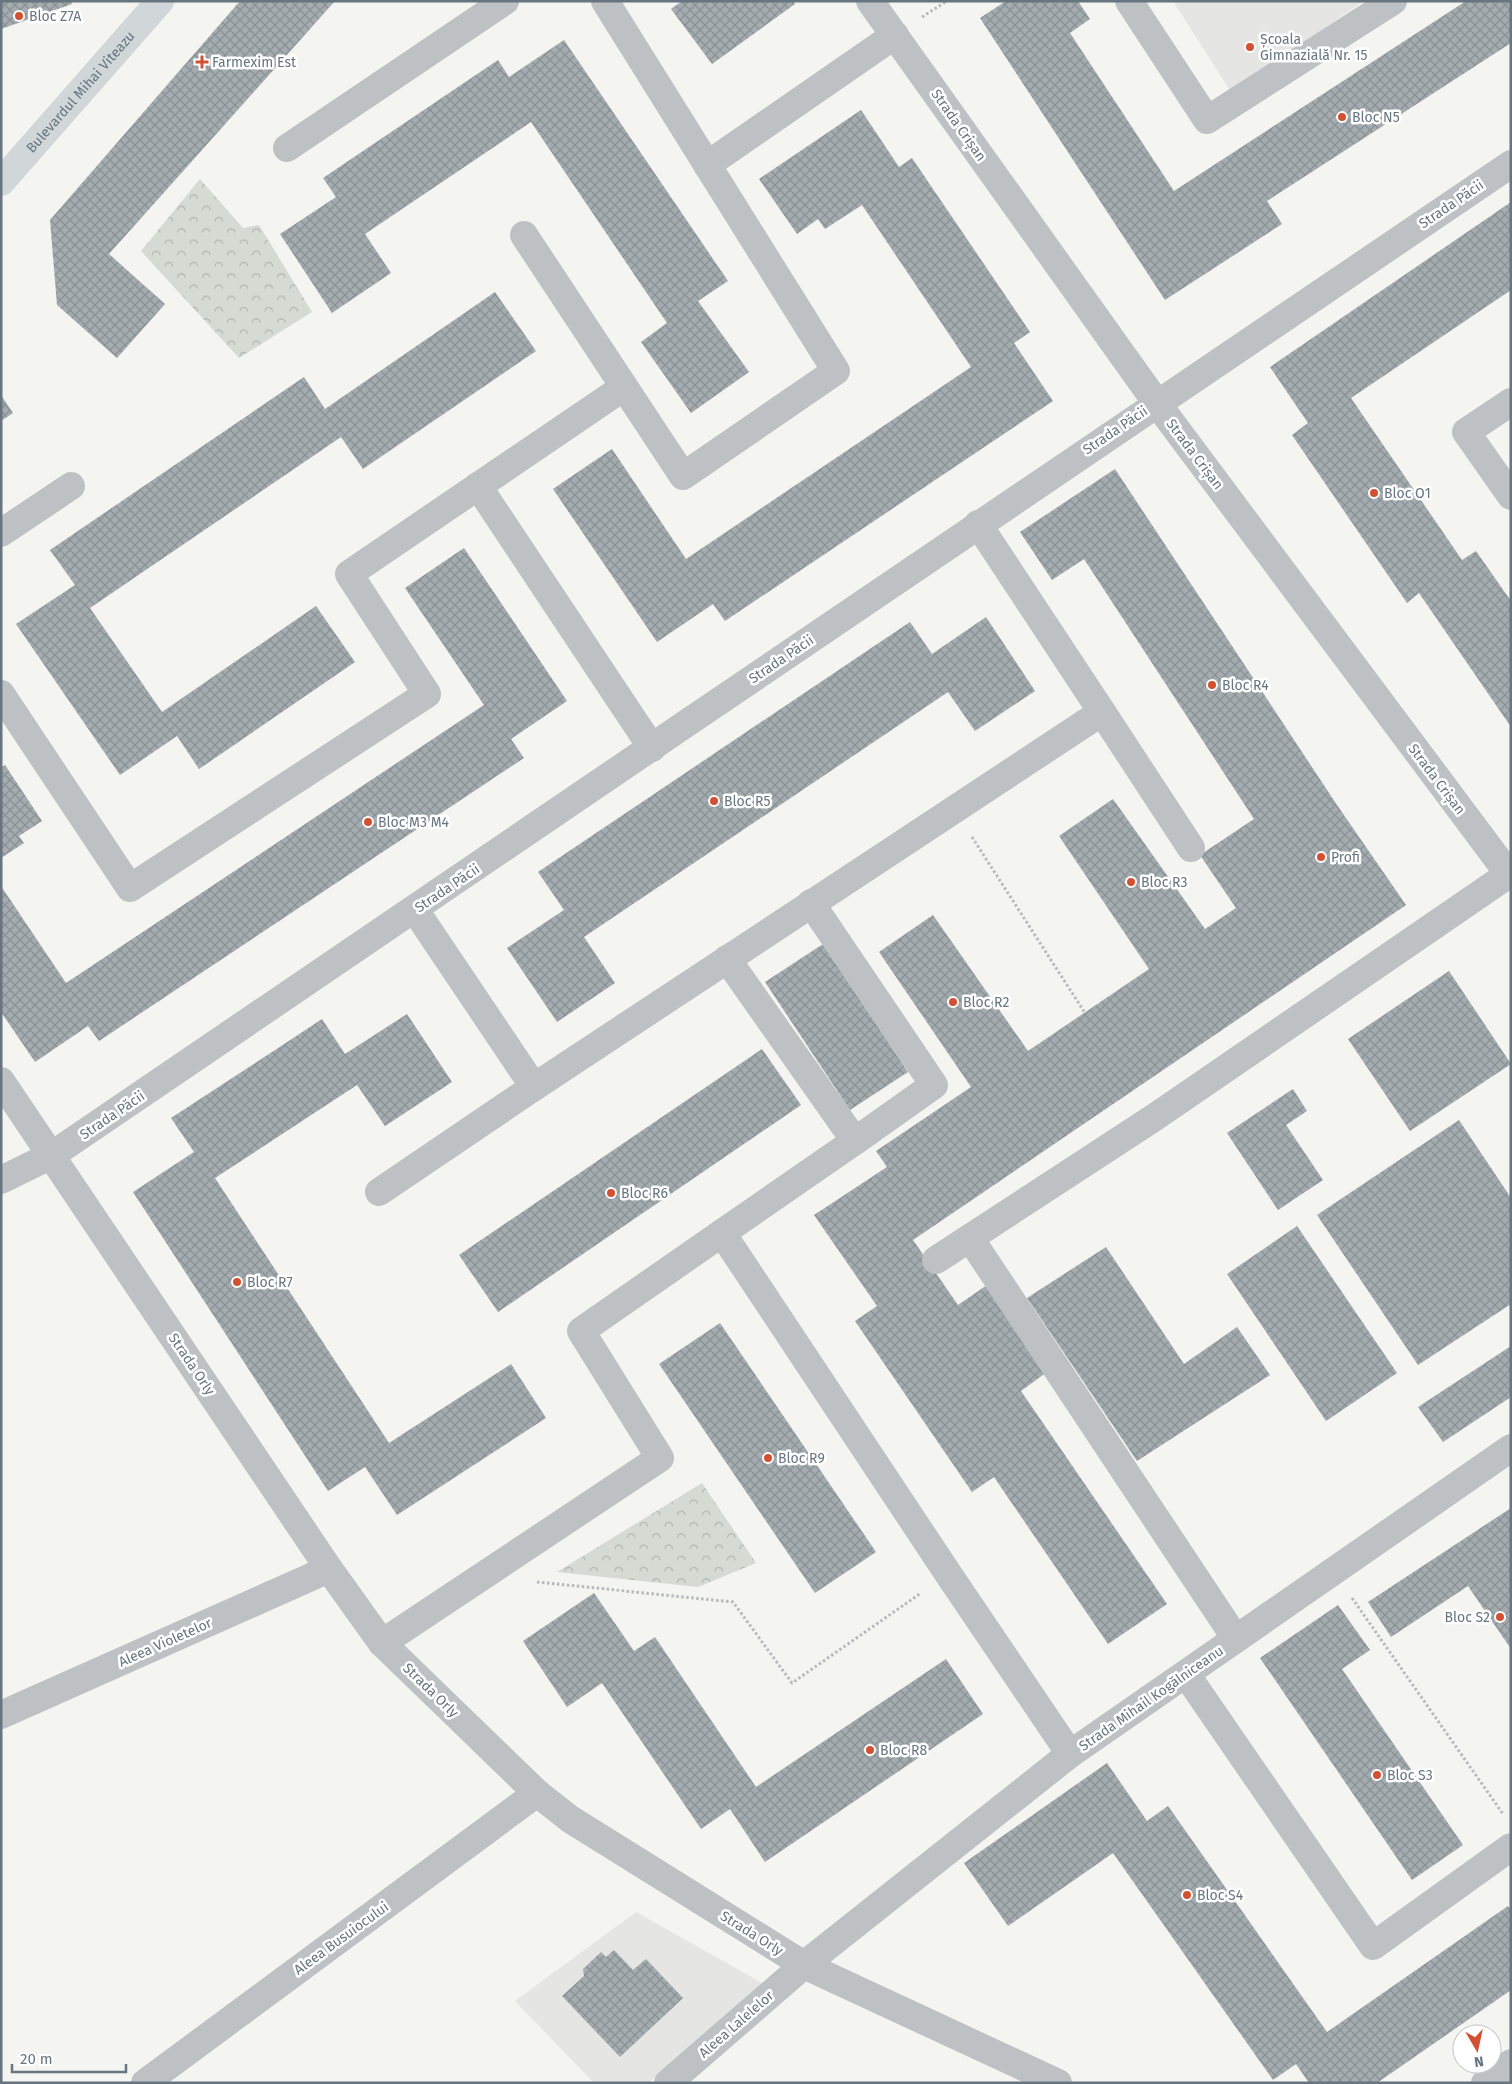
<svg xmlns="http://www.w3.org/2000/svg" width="1512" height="2084" font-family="'Fira Sans',sans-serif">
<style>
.built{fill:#e5e5e4}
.park{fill:url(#park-crowns)}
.building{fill:url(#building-cross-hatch)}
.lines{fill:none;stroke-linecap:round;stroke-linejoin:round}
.path{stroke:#b7babc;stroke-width:3;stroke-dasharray:2.5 2.5;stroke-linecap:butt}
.minor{stroke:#bdc1c4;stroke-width:28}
.major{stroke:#d1d6d9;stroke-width:28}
.poi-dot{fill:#d25132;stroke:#fff;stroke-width:2}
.labels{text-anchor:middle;stroke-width:5;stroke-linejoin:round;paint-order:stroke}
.poi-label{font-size:14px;fill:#66757f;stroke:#fff;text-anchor:start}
.street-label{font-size:14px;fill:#66757f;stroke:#fff}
</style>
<defs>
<pattern id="park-crowns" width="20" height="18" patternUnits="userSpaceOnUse" patternTransform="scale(1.25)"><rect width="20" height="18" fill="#d5dad2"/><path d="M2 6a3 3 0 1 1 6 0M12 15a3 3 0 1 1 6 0" fill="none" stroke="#b1b5b0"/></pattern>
<pattern id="building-cross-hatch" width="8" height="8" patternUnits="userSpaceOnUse" patternTransform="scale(1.25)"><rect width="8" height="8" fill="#a4acb0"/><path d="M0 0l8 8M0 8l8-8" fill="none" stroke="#899194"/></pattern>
</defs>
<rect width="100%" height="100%" fill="#f4f4f0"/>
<g class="built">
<path d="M1173 1H1364L1231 92Z"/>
<path d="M636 1912 766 1985 648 2083H594L515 2001Z"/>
</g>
<g class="park">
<path d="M200 179 243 228 259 225 312 312 239 358 141 251Z"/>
<path d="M702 1483 756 1563 698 1587 557 1572Z"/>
</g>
<g class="building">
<path d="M1 1H71L72 4 1 29Z"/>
<path d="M240 1H335L109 254 165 304 117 358 57 305 50 220Z"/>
<path d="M682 1H793L795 4 712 64 671 9Z"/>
<path d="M1006 1H1078L1090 19 1070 33 1174 191 1466 1H1511V43L1267 201 1282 224 1165 300 980 18Z"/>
<path d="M564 40 728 281 698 301 749 372 691 413 641 342 667 323 531 122 365 234 391 273 332 313 280 234 336 197 323 178 498 60 509 77Z"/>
<path d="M861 110 899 167 912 158 1030 332 1014 343 1053 401 725 621 713 604 657 642 553 489 612 449 686 559 971 367 862 205 825 229 818 219 797 234 759 179Z"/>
<path d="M1511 202V290L1351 398 1462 560 1476 551 1511 601V727L1419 593 1407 603 1292 435 1308 423 1270 367Z"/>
<path d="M495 292 536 351 363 469 341 437 90 608 162 712 316 606 355 662 199 769 177 736 120 775 16 624 75 585 50 550 304 377 325 409Z"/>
<path d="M1 395 13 413 1 421Z"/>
<path d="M1115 469 1337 805 1406 905 913 1240 958 1305 987 1285 1047 1372 1021 1391 1167 1604 1108 1644 994 1477 972 1492 855 1321 877 1306 814 1215 887 1167 876 1151 971 1087 879 952 933 915 1028 1051 1149 969 1059 836 1113 799 1205 929 1236 908 1200 855 1254 819 1084 559 1052 580 1020 532Z"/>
<path d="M464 548 567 701 511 739 524 758 99 1041 88 1026 35 1062 1 1012V886L66 983 484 705 405 588Z"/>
<path d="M986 617 1035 691 975 731 948 692 584 937 615 983 557 1022 507 948 564 910 538 872 910 622 932 654Z"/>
<path d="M5 765 42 821 19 836 24 843 1 858V768Z"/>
<path d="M823 944 908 1072 850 1110 765 982Z"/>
<path d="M1449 971 1511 1064 1410 1131 1348 1039Z"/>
<path d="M407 1014 452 1082 385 1126 357 1085 215 1178 389 1443 511 1364 546 1418 397 1515 365 1467 328 1491 133 1192 194 1152 171 1118 272 1052 322 1019 345 1054Z"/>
<path d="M762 1049 801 1105 498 1312 459 1255Z"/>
<path d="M1293 1089 1307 1111 1286 1125 1323 1180 1278 1210 1227 1133Z"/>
<path d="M1459 1120 1511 1198V1304L1418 1365 1317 1215Z"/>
<path d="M1297 1226 1397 1373 1326 1421 1227 1274Z"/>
<path d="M1106 1247 1184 1364 1237 1327 1270 1375 1137 1461 1027 1298Z"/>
<path d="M720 1323 876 1552 815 1593 659 1364Z"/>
<path d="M1511 1346V1397L1443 1442 1418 1407Z"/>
<path d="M1511 1508V1649L1468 1586 1391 1637 1368 1602Z"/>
<path d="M594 1593 634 1651 655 1637 756 1787 946 1659 983 1714 765 1862 730 1809 701 1829 602 1683 567 1707 523 1641Z"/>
<path d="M1338 1605 1370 1650 1342 1669 1463 1845 1412 1880 1260 1658Z"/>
<path d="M1107 1763 1147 1821 1168 1806 1327 2032 1508 1906 1511 1910V1990L1377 2083H1309L1296 2064 1273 2080 1113 1853 1008 1926 964 1863Z"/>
<path d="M614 1950 633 1970 646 1959 683 1998 620 2057 562 1996 584 1976 583 1969 601 1952 606 1957Z"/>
</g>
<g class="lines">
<g class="path">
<path d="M922 17 947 1"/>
<path d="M972 837 1085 1013"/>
<path d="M537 1582 733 1602 792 1683 921 1593"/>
<path d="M1352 1598 1503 1814"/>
</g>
<g class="minor">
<path d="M870 1 1156 402 1511 877"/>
<path d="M1129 1 1207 120 1393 1"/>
<path d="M287 148 505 1"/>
<path d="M707 165 895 35"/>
<path d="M524 235 683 476 836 371 605 1"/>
<path d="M1511 402 1466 432 1511 496"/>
<path d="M478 486 652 748"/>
<path d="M1 533 71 486"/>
<path d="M1 694 130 888 427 694 349 574 624 387"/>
<path d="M1102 712 1191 848"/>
<path d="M415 910 534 1087 1102 712 978 524"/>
<path d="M727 959 855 1141 934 1085 811 903"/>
<path d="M1 1081 329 1569 382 1643 537 1793 570 1819 804 1965 1058 2083"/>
<path d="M1 1180 52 1155C539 826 1023 491 1511 164"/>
<path d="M379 1192 534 1087"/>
<path d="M722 1233 855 1141"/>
<path d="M970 1238 1236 1639"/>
<path d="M936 1260 1155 1117 1509 874"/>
<path d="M382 1643 660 1458 581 1331 722 1233 949 1575 1070 1754"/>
<path d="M1186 1674 1373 1946 1511 1847"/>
<path d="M1 1715 329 1569"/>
<path d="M145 2083 537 1793"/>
<path d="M668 2083 804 1965 1070 1754 1511 1448"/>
<path d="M1485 2083 1511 2063"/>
</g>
<path class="major" id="s1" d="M1 182 160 1"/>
</g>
<g class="poi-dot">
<circle cx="19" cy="16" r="5"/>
<circle cx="1250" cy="47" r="5"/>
<path d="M199.5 54.5h5v5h5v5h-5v5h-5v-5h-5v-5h5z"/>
<circle cx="1342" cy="117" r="5"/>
<circle cx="1374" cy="493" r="5"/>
<circle cx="1212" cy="685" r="5"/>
<circle cx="714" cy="801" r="5"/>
<circle cx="368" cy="822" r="5"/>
<circle cx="1321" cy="857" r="5"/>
<circle cx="1131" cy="882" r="5"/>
<circle cx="953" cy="1002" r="5"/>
<circle cx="611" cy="1193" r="5"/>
<circle cx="237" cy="1282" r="5"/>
<circle cx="768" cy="1458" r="5"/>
<circle cx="1500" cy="1617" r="5"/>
<circle cx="870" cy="1750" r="5"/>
<circle cx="1377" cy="1775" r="5"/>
<circle cx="1187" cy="1895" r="5"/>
</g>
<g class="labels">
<g class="poi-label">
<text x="29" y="21">Bloc Z7A</text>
<text x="1260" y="44">Școala<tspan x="1260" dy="16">Gimnazială Nr. 15</tspan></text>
<text x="212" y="67">Farmexim Est</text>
<text x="1352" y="122">Bloc N5</text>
<text x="1384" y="498">Bloc O1</text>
<text x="1222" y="690">Bloc R4</text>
<text x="724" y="806">Bloc R5</text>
<text x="378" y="827">Bloc M3 M4</text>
<text x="1331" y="862">Profi</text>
<text x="1141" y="887">Bloc R3</text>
<text x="963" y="1007">Bloc R2</text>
<text x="621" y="1198">Bloc R6</text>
<text x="247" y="1287">Bloc R7</text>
<text x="778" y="1463">Bloc R9</text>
<text x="1490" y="1622" text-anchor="end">Bloc S2</text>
<text x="880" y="1755">Bloc R8</text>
<text x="1387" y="1780">Bloc S3</text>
<text x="1197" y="1900">Bloc S4</text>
</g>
<g class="street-label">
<text dy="5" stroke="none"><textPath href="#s1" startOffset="120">Bulevardul Mihai Viteazu</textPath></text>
<text transform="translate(959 125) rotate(55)" y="5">Strada Crișan</text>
<text transform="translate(1451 204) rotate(-34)" y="5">Strada Păcii</text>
<text transform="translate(1115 430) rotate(-34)" y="5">Strada Păcii</text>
<text transform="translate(1195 454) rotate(53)" y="5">Strada Crișan</text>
<text transform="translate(781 659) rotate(-34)" y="5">Strada Păcii</text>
<text transform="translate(1437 779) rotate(53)" y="5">Strada Crișan</text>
<text transform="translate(447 888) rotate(-34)" y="5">Strada Păcii</text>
<text transform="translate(112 1115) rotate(-34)" y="5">Strada Păcii</text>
<text transform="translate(192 1364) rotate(56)" y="5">Strada Orly</text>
<text transform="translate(165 1642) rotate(-24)" y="5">Aleea Violetelor</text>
<text transform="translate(431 1690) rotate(44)" y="5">Strada Orly</text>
<text transform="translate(1151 1698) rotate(-35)" y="5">Strada Mihail Kogălniceanu</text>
<text transform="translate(752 1933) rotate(32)" y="5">Strada Orly</text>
<text transform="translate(341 1938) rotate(-36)" y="5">Aleea Busuiocului</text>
<text transform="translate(736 2024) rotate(-41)" y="5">Aleea Lalelelor</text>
</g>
</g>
<rect width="1512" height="2084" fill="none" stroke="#66757f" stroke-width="5"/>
<g transform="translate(1477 2049) rotate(171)"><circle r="24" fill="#ffffff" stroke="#c2c8cc"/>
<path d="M0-4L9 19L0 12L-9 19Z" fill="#d25132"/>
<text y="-8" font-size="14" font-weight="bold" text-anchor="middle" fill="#66757f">N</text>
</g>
<path d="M12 2064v8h114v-8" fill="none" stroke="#66757f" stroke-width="2.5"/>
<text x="20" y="2064" font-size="15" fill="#66757f" stroke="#ffffff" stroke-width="4" paint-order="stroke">20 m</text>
</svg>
